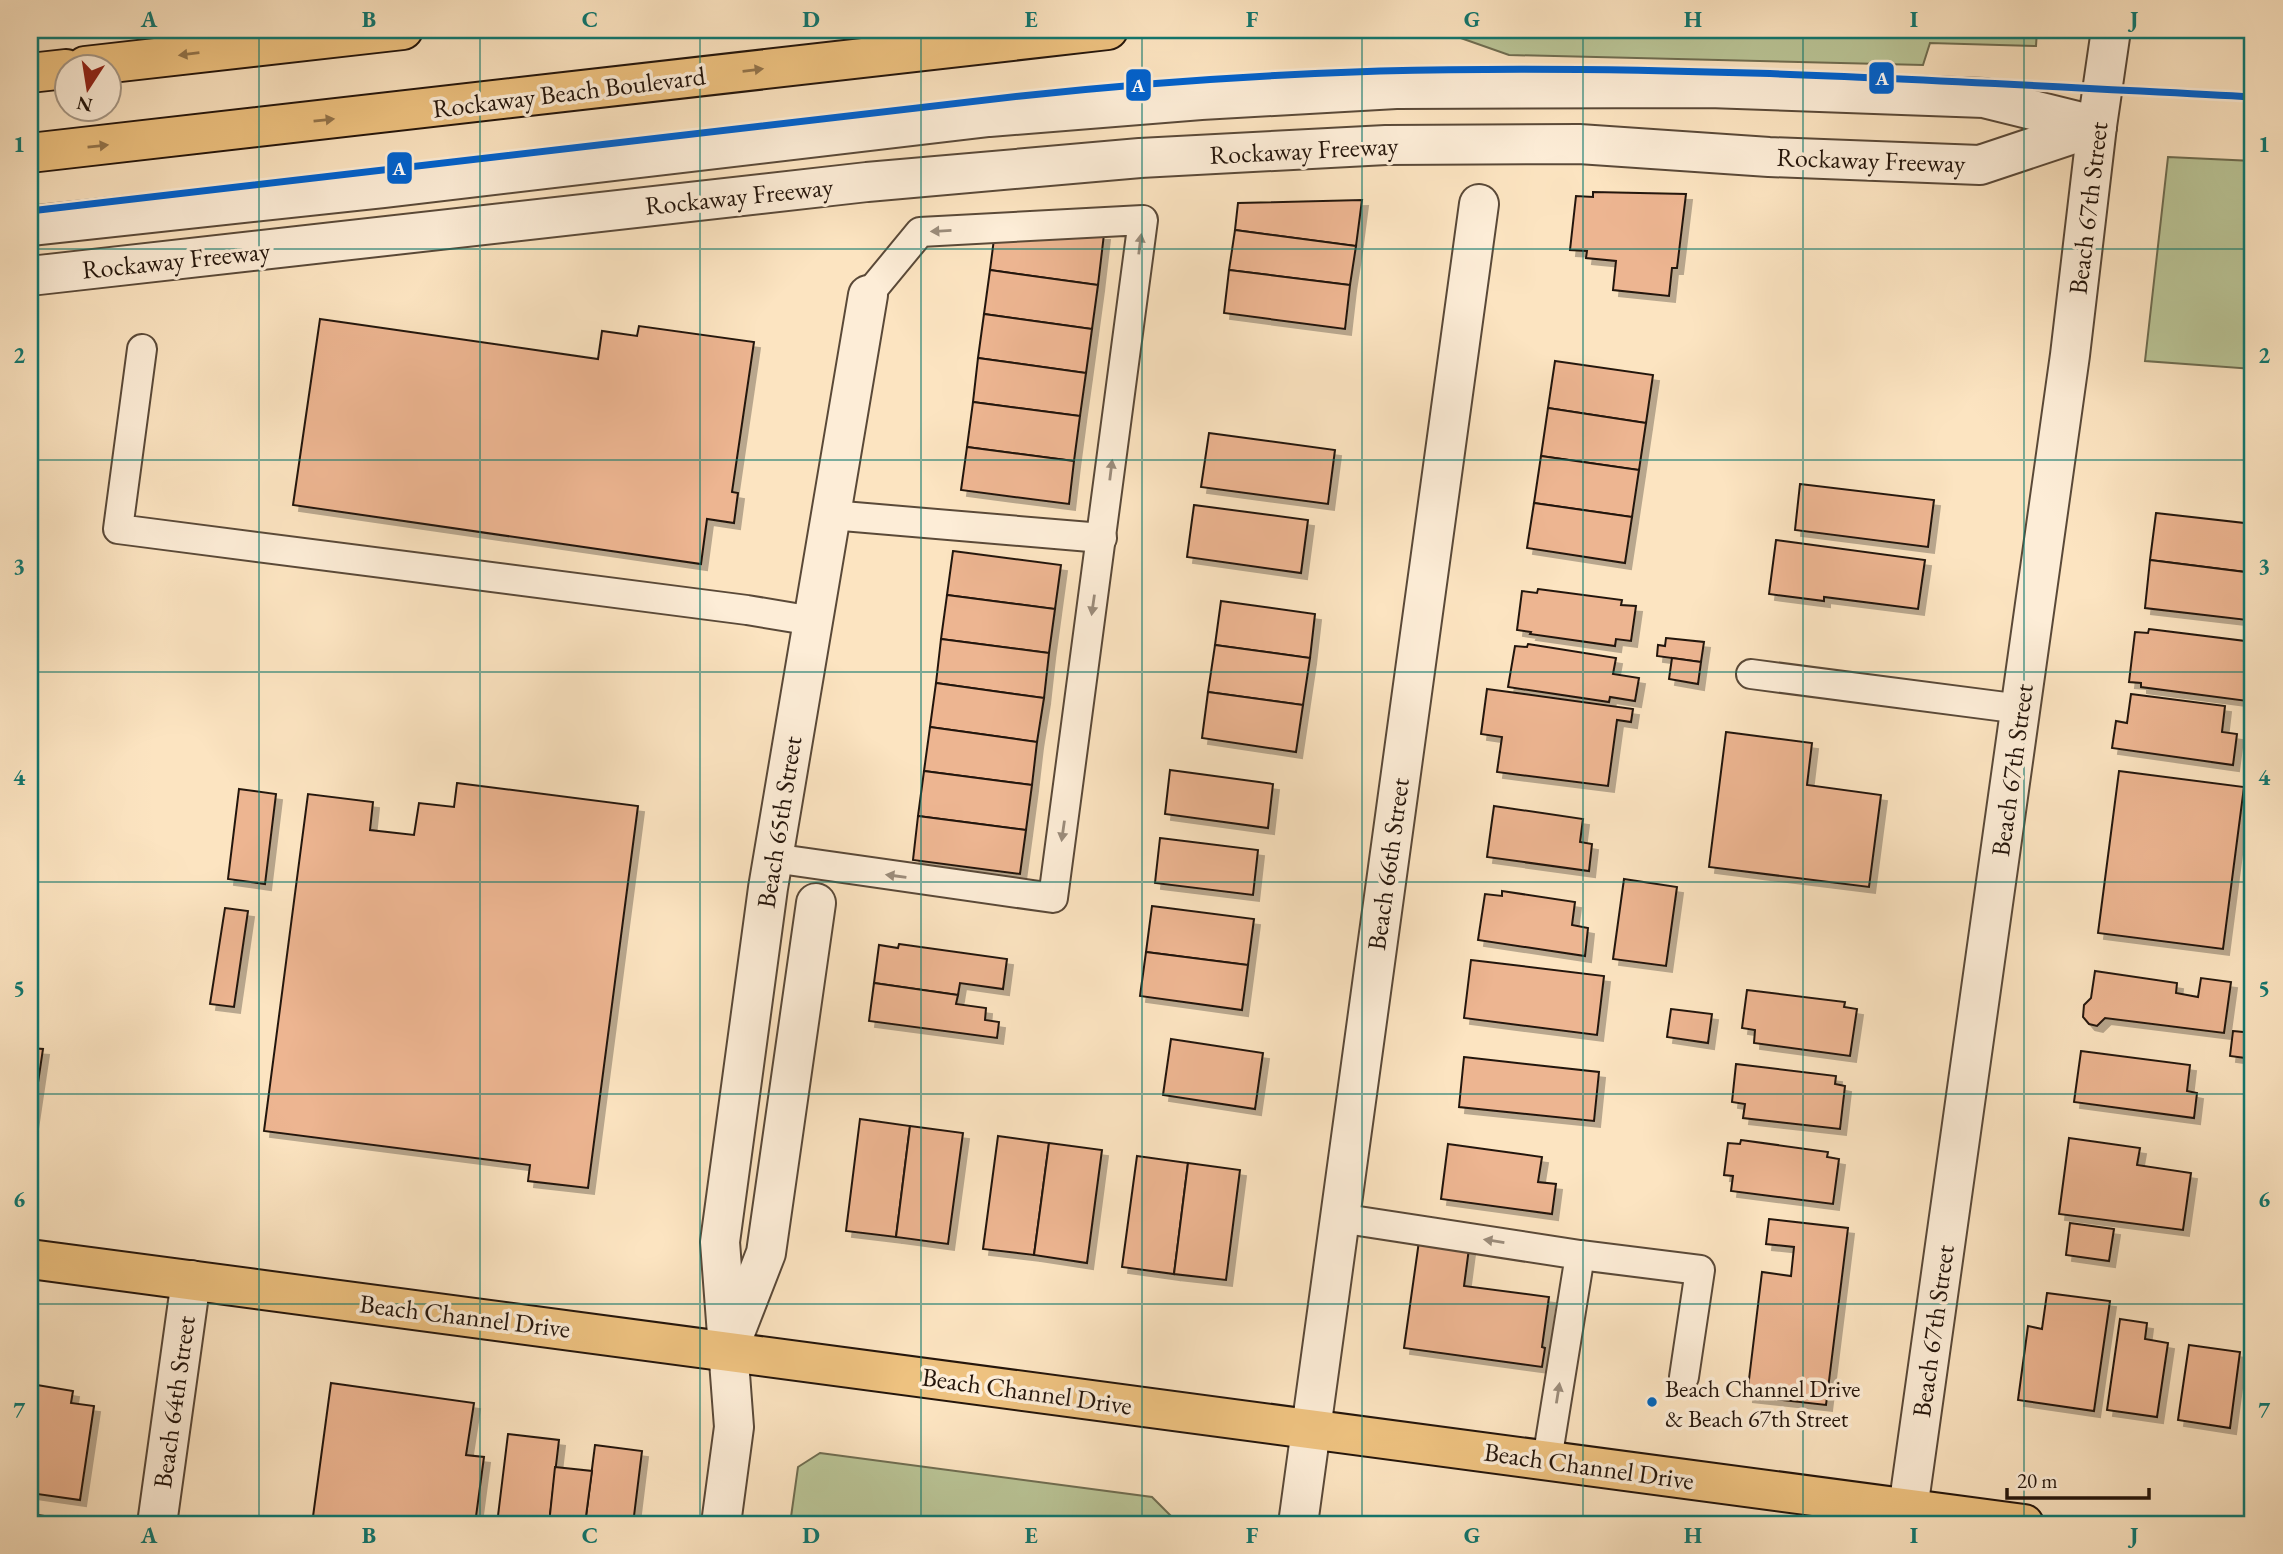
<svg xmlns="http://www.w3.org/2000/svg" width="2283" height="1554" font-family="'EB Garamond',serif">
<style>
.green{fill:#bac597;stroke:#6f6d51;stroke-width:2}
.building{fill:#edb591;stroke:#24150b;stroke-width:2;filter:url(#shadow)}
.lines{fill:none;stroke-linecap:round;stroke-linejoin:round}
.lane-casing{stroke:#5a4938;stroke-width:32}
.street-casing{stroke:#5a4938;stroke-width:42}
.primary-casing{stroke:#24150b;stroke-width:42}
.lane{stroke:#fdedd7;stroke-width:28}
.street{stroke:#fdedd7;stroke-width:38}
.primary{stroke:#eec280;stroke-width:38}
.metro-1-casing{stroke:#fdedd7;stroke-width:12}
.metro-1{stroke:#0062cf;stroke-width:7}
.oneway{fill:#93744b}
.oneway2{fill:#9b8c7b}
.grid{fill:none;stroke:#0f766e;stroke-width:2;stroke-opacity:0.55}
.bus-dot{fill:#0065bd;stroke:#fdedd7;stroke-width:2.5}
.labels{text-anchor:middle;stroke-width:7;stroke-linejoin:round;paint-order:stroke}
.bus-label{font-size:24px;fill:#24150b;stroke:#fdedd7;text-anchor:start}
.street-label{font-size:26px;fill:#24150b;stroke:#fdedd7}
.line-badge{stroke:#fdedd7;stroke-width:2.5}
.badge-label{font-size:19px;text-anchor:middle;font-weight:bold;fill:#fff}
.neatline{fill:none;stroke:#0f766e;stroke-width:2.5}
.grid-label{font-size:23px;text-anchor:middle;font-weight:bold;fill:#0f766e}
</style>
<defs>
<filter id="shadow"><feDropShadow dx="6" dy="6" stdDeviation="0" flood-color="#0004"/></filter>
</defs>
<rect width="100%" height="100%" fill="#fce4c1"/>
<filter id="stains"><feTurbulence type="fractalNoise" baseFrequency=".00286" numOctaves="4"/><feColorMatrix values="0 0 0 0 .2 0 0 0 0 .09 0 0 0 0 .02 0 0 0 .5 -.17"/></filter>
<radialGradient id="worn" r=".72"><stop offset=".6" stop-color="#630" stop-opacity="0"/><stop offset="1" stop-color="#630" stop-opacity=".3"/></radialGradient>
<g class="green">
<path d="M1500 30H2037L2036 46 1930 43 1923 65 1509 55 1455 36Z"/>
<path d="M2168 157 2253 161V369L2145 361Z"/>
<path d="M820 1453 1152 1497 1179 1524H790L798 1467Z"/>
</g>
<g class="building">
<path d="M1593 192 1686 194 1677 268H1672L1669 296 1613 290 1616 261 1586 258 1587 251 1570 250 1576 196 1593 197Z"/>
<path d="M1362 200 1356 246 1235 230 1238 203Z"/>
<path d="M1235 230 1356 246 1350 285 1229 270Z"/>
<path d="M995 231 1104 234 1098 285 990 270Z"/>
<path d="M990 270 1098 285 1092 329 984 314Z"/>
<path d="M1229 270 1350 285 1345 329 1224 313Z"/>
<path d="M984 314 1092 329 1086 373 978 358Z"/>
<path d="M320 319 598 359 602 331 637 336 639 326 754 342 732 492 738 493 734 523 707 519 701 564 293 505Z"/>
<path d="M978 358 1086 373 1080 416 973 402Z"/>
<path d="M1555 361 1653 375 1646 423 1548 408Z"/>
<path d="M973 402 1080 416 1074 461 967 447Z"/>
<path d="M1548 408 1646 423 1639 470 1541 456Z"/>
<path d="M1209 433 1335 450 1328 504 1201 487Z"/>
<path d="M967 447 1074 461 1069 504 961 490Z"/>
<path d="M1541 456 1639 470 1632 517 1534 503Z"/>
<path d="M1800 484 1934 500 1928 547 1795 530Z"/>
<path d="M1534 503 1632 517 1625 563 1527 548Z"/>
<path d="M1194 505 1308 520 1301 573 1187 557Z"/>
<path d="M2156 513 2253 524V573L2150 560Z"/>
<path d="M1776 540 1925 560 1918 609 1824 597V601L1769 594Z"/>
<path d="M953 551 1061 565 1055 609 947 595Z"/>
<path d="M2150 560 2253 573V603H2249L2247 620 2145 608Z"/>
<path d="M1538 589 1622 600 1621 605 1636 606 1631 641 1616 639 1615 646 1530 634 1531 632 1517 630 1522 591 1537 593Z"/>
<path d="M947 595 1055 609 1049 653 941 639Z"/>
<path d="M1221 601 1315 614 1310 658 1215 645Z"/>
<path d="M2149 629 2253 642 2251 672H2253V691H2249L2247 701 2141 687V683L2129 682 2135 632 2148 633Z"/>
<path d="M1666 638 1704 642 1701 662 1657 656 1658 645 1665 646Z"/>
<path d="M941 639 1049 653 1044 698 936 683Z"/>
<path d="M1528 644 1616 658 1613 674 1639 678 1635 701 1610 697 1609 702 1508 687 1515 646 1527 647Z"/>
<path d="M1215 645 1310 658 1303 705 1208 692Z"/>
<path d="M1672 658 1701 662 1698 684 1669 679Z"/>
<path d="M936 683 1044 698 1037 742 930 727Z"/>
<path d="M1487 689 1633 709 1631 722 1617 720 1608 786 1497 772 1502 737 1481 734Z"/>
<path d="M1208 692 1303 705 1296 752 1202 738Z"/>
<path d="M2131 694 2225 706 2222 732 2237 734 2233 765 2112 748 2116 721 2127 723Z"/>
<path d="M930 727 1037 742 1032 785 924 771Z"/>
<path d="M1726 732 1812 743 1807 785 1881 795 1869 887 1709 867Z"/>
<path d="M1170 770 1273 784 1268 828 1165 814Z"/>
<path d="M924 771 1032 785 1026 830 918 816Z"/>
<path d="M2119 771 2244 787 2223 949 2098 933Z"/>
<path d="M457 783 638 806 588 1188 528 1181 530 1165 264 1131 308 794 373 802 370 830 414 835 419 803 454 807Z"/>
<path d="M239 789 276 794 265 884 228 879Z"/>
<path d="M1494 806 1583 819 1580 842 1592 844 1589 871 1487 857Z"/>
<path d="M918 816 1026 830 1020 874 913 860Z"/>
<path d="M1160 838 1258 850 1253 895 1155 883Z"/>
<path d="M1624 879 1677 887 1666 966 1613 959Z"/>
<path d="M1502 891 1575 902 1572 925 1588 928 1585 956 1478 940 1485 894 1502 896Z"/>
<path d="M1152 906 1254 919 1248 965 1146 952Z"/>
<path d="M225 908 248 911 234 1007 210 1004Z"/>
<path d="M899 944 1007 959 1003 989 960 983 958 995 874 983 879 945 898 948Z"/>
<path d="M1146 952 1248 965 1242 1010 1140 996Z"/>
<path d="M1471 960 1604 976 1597 1035 1464 1018Z"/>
<path d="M2095 971 2177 983 2176 993 2198 997 2201 978 2231 982 2224 1033 2105 1018 2097 1026 2089 1024 2083 1017 2084 1005 2091 998Z"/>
<path d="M874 983 958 995 956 1004 986 1008 985 1020 999 1022 997 1038 869 1021Z"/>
<path d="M1747 990 1845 1002 1844 1007 1857 1009 1850 1056 1754 1043 1755 1030 1742 1028Z"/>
<path d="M1671 1009 1712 1014 1708 1043 1667 1037Z"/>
<path d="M2233 1031 2253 1033V1059L2230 1056Z"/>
<path d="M1171 1039 1263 1053 1255 1109 1163 1095Z"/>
<path d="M30 1048 43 1049 32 1123H30Z"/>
<path d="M2081 1051 2190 1065 2187 1091 2197 1093 2194 1118 2074 1102Z"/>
<path d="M1464 1057 1599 1072 1594 1121 1459 1107Z"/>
<path d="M1736 1064 1836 1076 1835 1084 1845 1086 1840 1129 1743 1118 1745 1104 1732 1102Z"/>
<path d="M860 1119 910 1126 896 1237 846 1231Z"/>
<path d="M910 1126 963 1133 948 1244 896 1237Z"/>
<path d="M998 1136 1049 1143 1034 1255 983 1249Z"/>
<path d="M2069 1138 2140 1148 2137 1165 2191 1173 2183 1230 2059 1214Z"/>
<path d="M1741 1140 1828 1152 1827 1157 1839 1159 1833 1204 1731 1191 1733 1176 1724 1175 1728 1143 1740 1144Z"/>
<path d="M1049 1143 1102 1150 1087 1263 1034 1255Z"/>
<path d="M1448 1144 1542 1157 1538 1182 1556 1184 1552 1214 1441 1199Z"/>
<path d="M1137 1156 1188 1163 1174 1274 1122 1267Z"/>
<path d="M1188 1163 1240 1170 1226 1280 1174 1274Z"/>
<path d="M1769 1219 1848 1228 1826 1405 1747 1396 1762 1272 1791 1276 1794 1247 1766 1244Z"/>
<path d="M2070 1223 2114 1229 2109 1261 2066 1255Z"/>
<path d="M1420 1234 1470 1241 1464 1286 1549 1297 1542 1347 1545 1348 1542 1367 1404 1348Z"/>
<path d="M2047 1293 2110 1301 2094 1411 2018 1400 2028 1326 2042 1329Z"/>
<path d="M2120 1319 2147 1323 2145 1339 2168 1343 2157 1417 2107 1410Z"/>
<path d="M2189 1345 2240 1352 2230 1428 2178 1420Z"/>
<path d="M331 1383 474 1403 466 1455 484 1457 475 1524H312Z"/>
<path d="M30 1384 37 1385 30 1435Z"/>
<path d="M37 1385 73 1391 71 1403 94 1406 80 1500 30 1493V1435Z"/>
<path d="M508 1434 559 1440 549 1524H497Z"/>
<path d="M595 1445 642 1451 633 1524H585Z"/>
<path d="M555 1467 592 1471 585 1524H549Z"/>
<path d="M31 1514 79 1521V1524H30Z"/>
</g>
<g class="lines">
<defs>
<g id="lane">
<path d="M142 349 118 529 747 610 813 621"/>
<path d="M831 515 1102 538"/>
<path d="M1751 674 2021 709"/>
<path d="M773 858 1053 898 1143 220 920 232 868 295"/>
<path d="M1339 1218 1580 1255 1547 1460"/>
<path d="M1580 1255 1700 1270 1684 1377"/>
</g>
<g id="street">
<path d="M30 226 383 188 989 117 1201 100 1396 89 1709 88 1984 98 2097 126"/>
<path d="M30 276 867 182 1140 158 1386 145 1579 144 1769 157 1980 165 2097 126"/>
<path d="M731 1343 766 1253 816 903"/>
<path d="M157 1524 191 1280"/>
<path d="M721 1524 734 1427 720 1242 768 888 868 295"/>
<path d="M1298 1524 1479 204"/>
<path d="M1912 1524 1908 1509 2070 355 2097 126 2111 30"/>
</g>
<g id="primary">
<path d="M85 66 403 30"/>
<path d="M30 73 66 69"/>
<path d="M30 153 1108 30"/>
<path d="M30 1259 2024 1524"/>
</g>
</defs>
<use href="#lane" class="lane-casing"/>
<use href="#street" class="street-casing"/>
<use href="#primary" class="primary-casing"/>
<use href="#lane" class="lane"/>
<use href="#street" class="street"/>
<use href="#primary" class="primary"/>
<defs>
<path id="metro-1" d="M30 211 1021 96C1140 83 1260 75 1380 71 1671 63 1962 82 2253 97"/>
</defs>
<use href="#metro-1" class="metro-1-casing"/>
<use href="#metro-1" class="metro-1"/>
</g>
<defs><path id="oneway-solid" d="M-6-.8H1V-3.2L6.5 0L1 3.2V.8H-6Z" transform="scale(1.75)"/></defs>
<g class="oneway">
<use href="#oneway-solid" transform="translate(189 54) rotate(173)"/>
<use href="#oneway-solid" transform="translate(753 70) rotate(-7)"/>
<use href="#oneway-solid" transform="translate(324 120) rotate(-6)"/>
<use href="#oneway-solid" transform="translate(98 146) rotate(-6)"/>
</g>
<g class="oneway2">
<use href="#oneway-solid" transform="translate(941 231) rotate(177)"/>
<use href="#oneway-solid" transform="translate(1140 244) rotate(-83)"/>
<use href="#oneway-solid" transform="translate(1111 470) rotate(-83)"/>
<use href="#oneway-solid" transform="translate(1093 605) rotate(98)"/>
<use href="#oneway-solid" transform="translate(1063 831) rotate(98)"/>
<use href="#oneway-solid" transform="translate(896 876) rotate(-172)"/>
<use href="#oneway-solid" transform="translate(1494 1241) rotate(-171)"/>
<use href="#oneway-solid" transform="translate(1558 1393) rotate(-81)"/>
</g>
<path class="grid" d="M259 30V1524M480 30V1524M700 30V1524M921 30V1524M1142 30V1524M1362 30V1524M1583 30V1524M1803 30V1524M2024 30V1524M30 249H2253M30 460H2253M30 672H2253M30 882H2253M30 1094H2253M30 1304H2253"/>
<circle class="bus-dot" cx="1652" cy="1402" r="6"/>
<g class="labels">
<g class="bus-label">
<text x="1665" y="1397">Beach Channel Drive<tspan x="1665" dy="30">&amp; Beach 67th Street</tspan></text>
</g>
<g class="street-label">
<text transform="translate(569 92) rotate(-7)" y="9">Rockaway Beach Boulevard</text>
<text transform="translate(1304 150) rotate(-3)" y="9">Rockaway Freeway</text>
<text transform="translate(1871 160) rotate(2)" y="9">Rockaway Freeway</text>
<text transform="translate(739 196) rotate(-6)" y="9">Rockaway Freeway</text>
<text transform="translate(2088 208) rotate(-83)" y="9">Beach 67th Street</text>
<text transform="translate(176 260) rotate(-6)" y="9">Rockaway Freeway</text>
<text transform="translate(2012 770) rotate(-82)" y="9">Beach 67th Street</text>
<text transform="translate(779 822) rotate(-81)" y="9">Beach 65th Street</text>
<text transform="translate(1388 864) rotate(-82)" y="9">Beach 66th Street</text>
<text transform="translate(465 1316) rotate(7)" y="9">Beach Channel Drive</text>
<text transform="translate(1933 1331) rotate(-82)" y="9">Beach 67th Street</text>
<text transform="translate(1027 1391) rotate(8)" y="9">Beach Channel Drive</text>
<text transform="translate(174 1402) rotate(-82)" y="9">Beach 64th Street</text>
<text transform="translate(1589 1466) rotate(8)" y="9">Beach Channel Drive</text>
</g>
</g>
<g class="line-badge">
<rect x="1868" y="61" width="27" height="34" rx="7" fill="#0062cf"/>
<rect x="1125" y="68" width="27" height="34" rx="7" fill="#0062cf"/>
<rect x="386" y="151" width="27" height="34" rx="7" fill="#0062cf"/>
</g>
<g class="badge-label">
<text x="1882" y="85">A</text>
<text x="1138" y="92">A</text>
<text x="399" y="175">A</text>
</g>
<rect width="2283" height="1554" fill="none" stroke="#fce4c1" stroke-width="77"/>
<g transform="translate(88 88) rotate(192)"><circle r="33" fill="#fdedd7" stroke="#a69785" stroke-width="2"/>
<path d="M0-5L12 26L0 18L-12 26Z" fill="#8f2418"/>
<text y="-10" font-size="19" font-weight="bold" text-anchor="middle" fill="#24150b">N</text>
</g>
<path d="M2007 1488v10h142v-10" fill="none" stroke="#24150b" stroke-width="3.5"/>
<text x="2017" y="1488" font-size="21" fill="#24150b" stroke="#fdedd7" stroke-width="5" paint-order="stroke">20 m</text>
<rect x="38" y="38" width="2206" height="1478" class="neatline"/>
<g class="grid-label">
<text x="149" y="27">A</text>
<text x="369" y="27">B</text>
<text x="590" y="27">C</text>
<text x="811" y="27">D</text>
<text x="1031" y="27">E</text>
<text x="1252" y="27">F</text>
<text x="1472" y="27">G</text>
<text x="1693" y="27">H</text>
<text x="1914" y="27">I</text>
<text x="2134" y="27">J</text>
<text x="19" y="152">1</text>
<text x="2264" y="152">1</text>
<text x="19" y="363">2</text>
<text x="2264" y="363">2</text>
<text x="19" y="574">3</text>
<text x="2264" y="574">3</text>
<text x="19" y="785">4</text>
<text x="2264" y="785">4</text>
<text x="19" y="996">5</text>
<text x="2264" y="996">5</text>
<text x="19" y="1207">6</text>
<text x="2264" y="1207">6</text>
<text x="19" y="1418">7</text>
<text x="2264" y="1418">7</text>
<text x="149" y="1543">A</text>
<text x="369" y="1543">B</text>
<text x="590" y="1543">C</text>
<text x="811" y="1543">D</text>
<text x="1031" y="1543">E</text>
<text x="1252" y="1543">F</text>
<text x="1472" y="1543">G</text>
<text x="1693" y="1543">H</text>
<text x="1914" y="1543">I</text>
<text x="2134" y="1543">J</text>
</g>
<rect width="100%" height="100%" filter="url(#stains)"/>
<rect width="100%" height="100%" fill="url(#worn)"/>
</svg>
